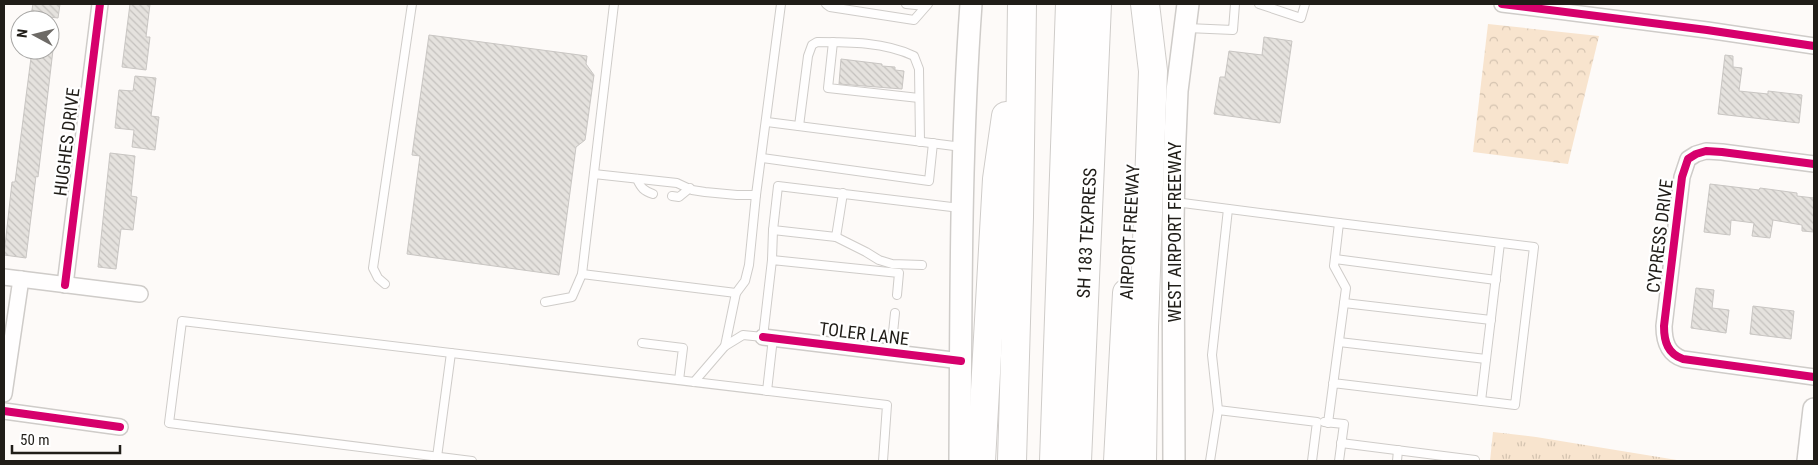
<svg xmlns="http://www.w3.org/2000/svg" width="1818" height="465" font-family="'Roboto Condensed',sans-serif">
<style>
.grass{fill:url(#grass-tufts)}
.forest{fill:url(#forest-crowns)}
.building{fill:url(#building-back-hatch);stroke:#c9c6c3}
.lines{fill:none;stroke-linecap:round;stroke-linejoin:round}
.lane-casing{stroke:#cfccc9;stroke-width:10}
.street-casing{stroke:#cfccc9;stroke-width:18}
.secondary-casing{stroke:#cfccc9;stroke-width:24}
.highway-casing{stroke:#cfccc9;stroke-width:30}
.lane{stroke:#fffefe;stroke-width:8}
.street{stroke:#fffefe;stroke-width:15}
.secondary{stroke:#fffefe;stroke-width:21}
.highway{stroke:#fffefe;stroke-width:28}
.cycleway-casing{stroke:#fff;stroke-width:11}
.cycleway{stroke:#d6006c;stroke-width:8}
.labels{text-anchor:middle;stroke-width:4.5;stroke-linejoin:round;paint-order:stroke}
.street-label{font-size:18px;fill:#201d18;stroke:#fff}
</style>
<defs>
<pattern id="grass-tufts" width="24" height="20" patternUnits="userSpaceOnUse" patternTransform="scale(1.25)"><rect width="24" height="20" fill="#f8e4ce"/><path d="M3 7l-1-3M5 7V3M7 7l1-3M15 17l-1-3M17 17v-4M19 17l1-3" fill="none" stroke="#d4c3b0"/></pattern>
<pattern id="forest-crowns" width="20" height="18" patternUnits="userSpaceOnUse" patternTransform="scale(1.25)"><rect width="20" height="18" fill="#f8e4ce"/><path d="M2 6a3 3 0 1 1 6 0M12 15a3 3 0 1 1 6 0" fill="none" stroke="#d4c3b0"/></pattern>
<pattern id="building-back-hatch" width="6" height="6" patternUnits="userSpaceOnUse" patternTransform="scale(1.25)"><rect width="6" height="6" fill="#e5e2de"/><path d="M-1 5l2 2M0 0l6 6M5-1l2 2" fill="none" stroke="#c4c1be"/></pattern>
</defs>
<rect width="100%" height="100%" fill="#fdfaf8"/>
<path class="grass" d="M1493 432 1536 437 1683 461H1490Z"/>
<path class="forest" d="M1488 24 1599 36 1568 164 1473 152Z"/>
<g class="building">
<path d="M33 4H60L58 18 31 15Z"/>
<path d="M130 4H150L146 37H150L146 70 122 67Z"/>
<path d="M429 35 587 56 586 64 594 75 585 140 576 147 559 275 407 254 420 156 412 155Z"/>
<path d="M1264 37 1292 41 1280 123 1214 114 1220 77H1225L1229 51 1262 55Z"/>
<path d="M32 50H53L38 177 36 176 26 258 4 255 12 182H15Z"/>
<path d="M1725 55 1733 56V67L1742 68 1739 91 1768 94V91L1802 95 1799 123 1718 114Z"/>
<path d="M841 59 882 64V66L895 67V70L904 71 902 89 839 84Z"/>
<path d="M135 76 156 78 151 116 159 117 155 150 132 147 134 130 115 128 119 90 133 91Z"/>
<path d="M110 153 135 156 131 196 137 197 133 230 121 229 116 269 98 267Z"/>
<path d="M1710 184 1759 190 1760 188 1797 193V196L1814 198V232L1802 231V225L1773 220 1770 238 1752 236 1754 223 1731 220 1730 235 1704 232Z"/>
<path d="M1696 288 1714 290 1712 308 1729 310 1726 333 1691 328Z"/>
<path d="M1753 306 1794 311 1791 339 1750 334Z"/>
</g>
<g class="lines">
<defs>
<g id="lane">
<path d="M826 4 830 7 914 20 928 4"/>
<path d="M906 4 925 6"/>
<path d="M1259 4 1301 18 1305 4"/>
<path d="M1187 28 1233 30 1235 4"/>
<path d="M833 42 828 88 919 98"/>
<path d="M767 122 962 147"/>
<path d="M799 126 808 56 812 45 817 42C849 42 885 42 914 56L919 69 920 142"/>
<path d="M762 158 929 181 933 143"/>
<path d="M594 174 677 183 692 190 705 192 737 195H756L781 4"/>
<path d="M637 179C641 188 644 191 653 194"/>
<path d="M843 193 836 237 773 230 778 186 960 208"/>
<path d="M672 196 679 197 690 188"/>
<path d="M1175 202 1339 223"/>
<path d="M836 237 866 252 879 260 892 264 922 265"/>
<path d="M1335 259 1496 280"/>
<path d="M772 260 773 230"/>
<path d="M582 274 736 293 745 281 749 265 756 195"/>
<path d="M385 284 378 278 373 268 412 4"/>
<path d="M545 302 572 297 582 274 614 4"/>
<path d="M1344 303 1491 320"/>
<path d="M1339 342 1486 359"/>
<path d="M642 343 683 348 679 380"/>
<path d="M725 346 736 293"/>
<path d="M891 352 895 313"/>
<path d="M694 382 725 346 743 335 763 337 772 260 899 273 897 295"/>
<path d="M767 391 773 338"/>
<path d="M1481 401 1500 243"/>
<path d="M1218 410 1212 355 1228 209"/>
<path d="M1324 422 1344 424 1339 461"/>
<path d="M1328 423 1346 288 1334 266 1339 223 1534 247 1515 405 1333 383"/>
<path d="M1341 443 1475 460 1474 461"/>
<path d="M437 457 451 353"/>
<path d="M472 461 169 423 182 321 887 405 883 461"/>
<path d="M1210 461 1218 410 1317 422 1312 461"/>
<path d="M1397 461 1398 450"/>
</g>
<g id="street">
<path d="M1502 4 1707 30 1814 46"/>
<path d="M1814 164 1722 152 1706 151 1696 154 1688 159 1682 177 1664 326C1664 342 1668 354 1683 359L1814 377"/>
<path d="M4 277 140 294"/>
<path d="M65 285 100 4"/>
<path d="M763 337 961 361"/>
<path d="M4 394 21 279"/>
<path d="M4 411 120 427"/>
</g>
<g id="secondary">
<path d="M960 461C961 309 960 156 971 4"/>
<path d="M1174 461 1173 223 1174 162 1177 91 1188 4"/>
<path d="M1808 461 1814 409"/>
</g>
<g id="highway">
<path d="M981 461 997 179 1006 116"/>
<path d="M1012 461 1019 217 1022 4"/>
<path d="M1054 461 1070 4"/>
<path d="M1077 461 1097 4"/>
<path d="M1118 461 1127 293"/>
<path d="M1142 461 1144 327 1153 71 1145 4"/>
</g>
</defs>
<use href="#lane" class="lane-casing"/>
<use href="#street" class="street-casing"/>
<use href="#secondary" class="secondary-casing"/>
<use href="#highway" class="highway-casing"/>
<use href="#lane" class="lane"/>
<use href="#street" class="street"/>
<use href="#secondary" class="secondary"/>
<use href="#highway" class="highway"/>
<defs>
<g id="cycleway">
<path d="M1502 4 1707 30 1814 46"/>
<path d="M1814 164 1722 152 1706 151 1696 154 1688 159 1682 177 1664 326C1664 342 1668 354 1683 359L1814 377"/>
<path d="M65 285 100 4"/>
<path d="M763 337 961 361"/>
<path d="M4 411 120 427"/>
</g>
</defs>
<use href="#cycleway" class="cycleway-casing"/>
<use href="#cycleway" class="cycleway"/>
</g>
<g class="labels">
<g class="street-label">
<text transform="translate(67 142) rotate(-83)" y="6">HUGHES DRIVE</text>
<text transform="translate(1130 232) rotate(-87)" y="6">AIRPORT FREEWAY</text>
<text transform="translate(1175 232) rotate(-90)" y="6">WEST AIRPORT FREEWAY</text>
<text transform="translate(1087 233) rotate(-87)" y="6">SH 183 TEXPRESS</text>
<text transform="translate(1660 236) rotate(-83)" y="6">CYPRESS DRIVE</text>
<text transform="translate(864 334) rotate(7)" y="6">TOLER LANE</text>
</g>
</g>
<rect width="1818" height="465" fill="none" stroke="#201d18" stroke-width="10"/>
<g transform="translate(35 35) rotate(277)"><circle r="24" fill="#ffffff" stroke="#a6a5a3"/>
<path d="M0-4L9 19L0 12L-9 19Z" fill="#6d6a66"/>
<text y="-8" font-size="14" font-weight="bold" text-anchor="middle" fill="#201d18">N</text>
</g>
<path d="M12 445v8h108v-8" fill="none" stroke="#201d18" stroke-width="2.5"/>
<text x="20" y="445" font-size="15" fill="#201d18" stroke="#ffffff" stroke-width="4" paint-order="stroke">50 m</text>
</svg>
